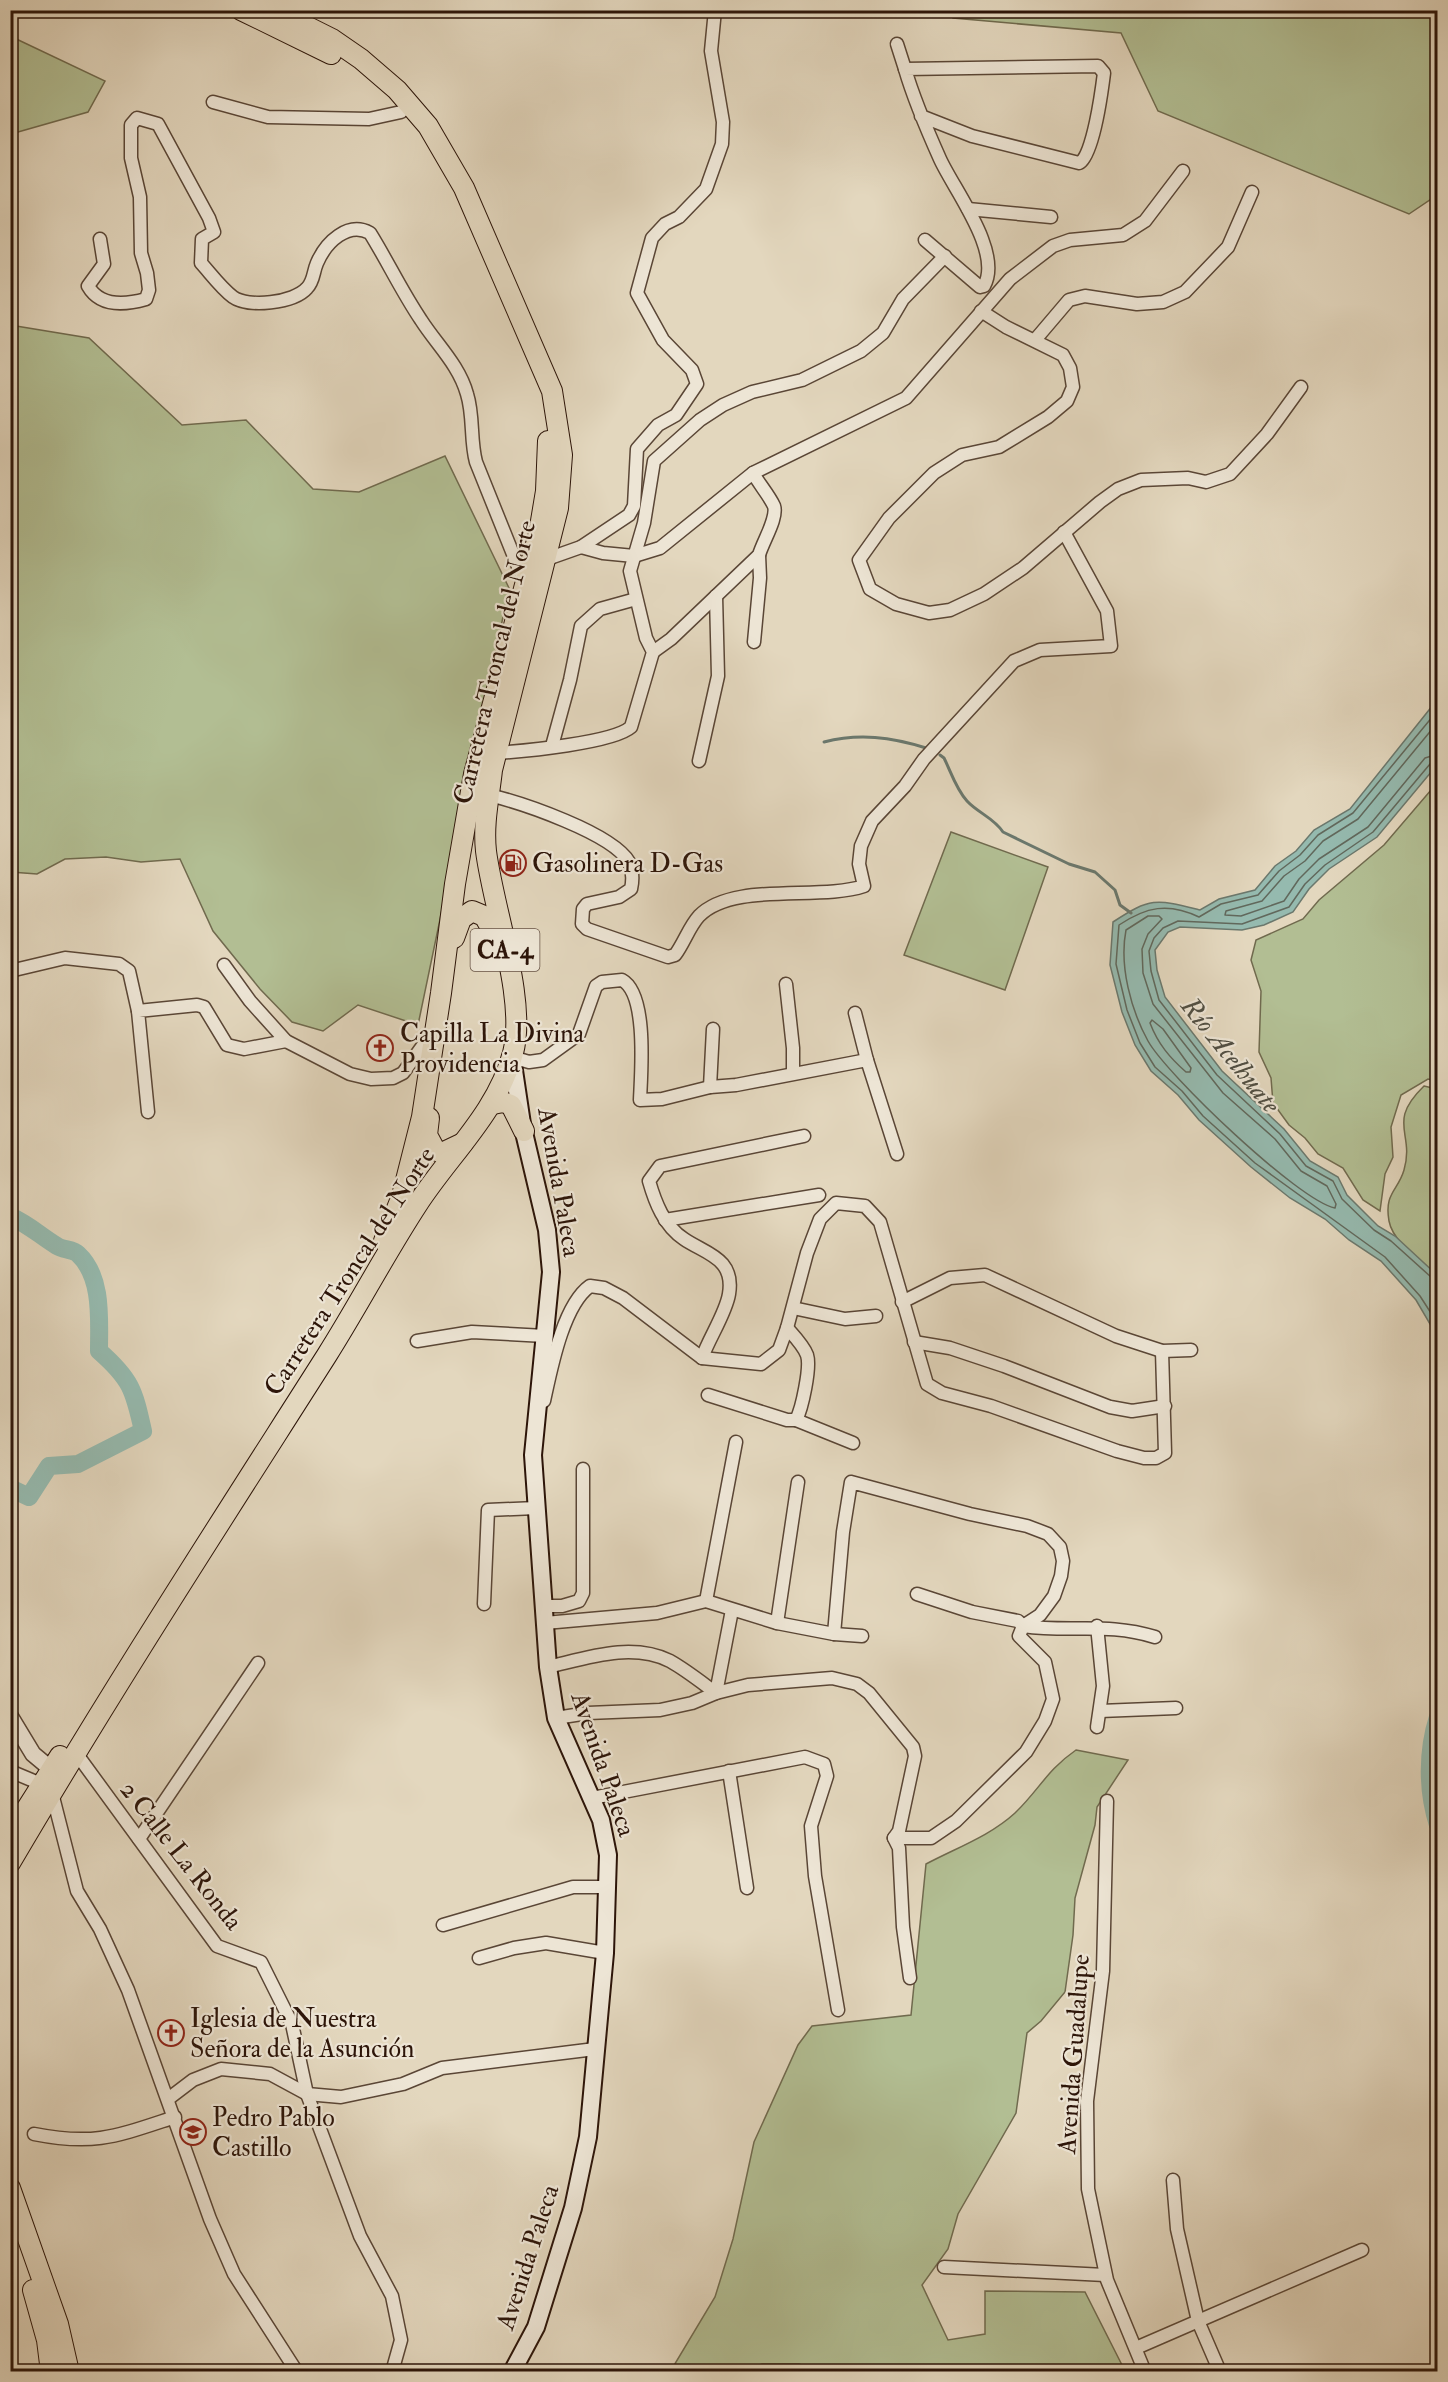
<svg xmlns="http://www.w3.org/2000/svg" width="1448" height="2382" font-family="'IM FELL Double Pica',serif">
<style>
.green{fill:#b2be93;stroke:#706a4e;stroke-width:1.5}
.water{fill:#95baaf;stroke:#6b786d;stroke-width:1.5}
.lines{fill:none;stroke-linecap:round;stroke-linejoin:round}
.shore{stroke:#61685c;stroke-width:1.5}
.stream{stroke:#6b786d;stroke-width:3}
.river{stroke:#95baaf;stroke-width:18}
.minor-casing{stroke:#5a4636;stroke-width:15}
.tertiary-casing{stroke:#5a4636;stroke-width:18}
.secondary-casing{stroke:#2d1509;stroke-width:20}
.primary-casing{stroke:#2d1509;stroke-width:22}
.minor{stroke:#ede5d5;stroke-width:12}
.tertiary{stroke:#ede5d5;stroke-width:15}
.secondary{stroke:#ede5d5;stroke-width:16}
.primary{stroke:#e3d7be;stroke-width:20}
.labels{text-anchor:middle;stroke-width:4.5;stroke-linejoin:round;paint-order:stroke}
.shield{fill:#ede5d5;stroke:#675346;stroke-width:1.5}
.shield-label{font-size:24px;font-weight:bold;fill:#2d1509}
.street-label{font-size:26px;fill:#2d1509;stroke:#ede5d5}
.poi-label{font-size:26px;fill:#2d1509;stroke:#ede5d5;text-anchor:start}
.water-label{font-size:27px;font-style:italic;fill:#514f43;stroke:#ede5d5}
</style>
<rect width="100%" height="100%" fill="#e3d7be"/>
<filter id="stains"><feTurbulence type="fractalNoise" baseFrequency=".00333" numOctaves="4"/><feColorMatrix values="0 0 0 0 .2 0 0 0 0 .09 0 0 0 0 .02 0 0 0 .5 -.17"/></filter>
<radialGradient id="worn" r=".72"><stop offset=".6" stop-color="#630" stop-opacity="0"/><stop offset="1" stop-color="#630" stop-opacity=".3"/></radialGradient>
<g class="green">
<path d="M952 11H1437V195L1409 214 1158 111 1121 33 953 18Z"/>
<path d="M10 36 105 81 88 112 11 134Z"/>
<path d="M10 325 89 338 182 425 246 420 313 489 359 492 445 456 509 588 418 1025 358 1005 323 1031 292 1022 260 989 213 931 180 859 141 862 106 857 65 859 37 874 11 872Z"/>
<path d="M1437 783V1081L1428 1079 1401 1095 1391 1127 1393 1157 1385 1174 1380 1211 1363 1200 1343 1168 1318 1154 1305 1138 1289 1125 1273 1103 1271 1078 1259 1052 1261 991 1251 960 1256 940 1303 919 1319 900 1384 845Z"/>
<path d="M951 832 1048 867 1005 990 904 955Z"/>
<path d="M1424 1086 1437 1089V1275C1422 1261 1393 1243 1389 1221 1384 1193 1398 1191 1404 1170 1415 1132 1386 1123 1424 1086Z"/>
<path d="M1076 1750 1128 1760 1097 1807 1095 1825 1075 1898 1073 1935 1065 1992 1041 2021 1027 2033 1016 2113 958 2214 948 2249 922 2285 948 2340 985 2334V2291L1085 2292 1125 2371 824 2372 799 2364H762L744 2371 670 2372 715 2297 733 2239 754 2142 798 2045 812 2026 911 2015 926 1864C956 1848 990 1836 1015 1813 1039 1790 1047 1770 1076 1750Z"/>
</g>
<path class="water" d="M1437 700V765L1377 837 1329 869 1309 889 1293 912 1264 925 1242 930 1180 927 1168 932 1155 950 1157 970 1165 997 1222 1071 1284 1129 1310 1161 1338 1177 1347 1195 1378 1226 1395 1236 1437 1275V1336L1416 1300 1381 1261 1349 1240 1325 1219 1290 1198 1251 1167 1199 1120 1178 1095 1151 1071 1135 1045 1122 1012 1110 965 1113 922C1151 897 1156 899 1200 910L1219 899 1255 890 1275 866 1296 851 1314 830 1350 809Z"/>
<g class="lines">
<g class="shore">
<path d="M1438 710 1353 813 1318 835 1300 855 1279 871 1258 895 1221 904 1199 917C1168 902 1146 907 1119 925L1116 964 1127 1010 1140 1043 1155 1067 1182 1091 1203 1116 1255 1163 1385 1257 1420 1296 1438 1324"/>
<path d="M1438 722 1358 819 1323 841 1305 861 1284 876 1262 901 1226 911 1225 915 1241 916 1284 901 1299 879 1319 859 1368 827 1425 758 1438 754"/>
<path d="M1438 761 1430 764 1373 832 1325 865 1305 884 1289 907 1242 924 1178 921 1163 928 1154 938 1149 951 1151 971 1159 1000 1217 1075 1280 1134 1306 1166 1333 1181 1342 1199 1374 1230 1391 1241 1431 1277 1438 1279"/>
<path d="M1148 916H1159L1162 919 1148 934 1142 949 1143 973 1153 1004 1223 1093 1275 1139 1301 1171 1327 1186 1336 1204 1335 1208C1299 1201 1167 1075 1148 1041 1131 1010 1119 966 1126 930Z"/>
<path d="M1152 1020 1163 1029 1191 1068 1190 1072H1186C1170 1058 1158 1044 1150 1023Z"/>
</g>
<g class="stream">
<path d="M824 742C859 733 891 737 926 748"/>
<path d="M940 755 944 758C951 772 956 789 967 801 978 813 994 818 1003 832L1069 864 1095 872 1115 890 1120 905 1131 913"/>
</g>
<g class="river">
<path d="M10 1216C31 1226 39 1235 57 1246 63 1250 73 1249 78 1254 103 1277 99 1320 99 1351 131 1379 134 1390 143 1431L78 1464 49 1466 29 1497 10 1488"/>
<path d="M1438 1717C1427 1751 1427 1791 1438 1825"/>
</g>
<defs>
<g id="minor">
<path d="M897 44 905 69"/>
<path d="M213 102 268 117 369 119 401 112"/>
<path d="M921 116 972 136 1079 163C1093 158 1102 89 1104 73L1098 66 905 69C914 100 927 130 940 159 954 190 1003 252 984 286L980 287 925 240"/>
<path d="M968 209 1051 217"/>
<path d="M100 239 104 264 88 286C100 307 125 305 146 299L149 290 147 273 141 253 140 197 131 158V125L137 118 158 124 209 218 214 232 202 239 201 263C211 274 221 288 233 297 248 308 294 303 307 288 314 281 313 272 317 263 326 242 348 221 370 233 388 262 402 292 421 320 437 345 459 365 467 394 474 416 470 440 476 462L525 584"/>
<path d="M981 311 1006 327 1063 355 1070 368 1073 387 1067 401 1048 417 999 447 962 455 934 473 889 518 859 560 870 589 896 604 929 613 950 610 984 594 1023 568 1100 502 1118 489 1141 480 1188 478 1206 482 1230 474 1267 434 1301 387"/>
<path d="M1035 340 1069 300 1085 296 1137 304 1163 302 1185 292 1228 247 1252 192"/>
<path d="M581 547 603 553 634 556 660 548 753 473 906 398 1010 279 1053 246 1070 240 1123 235 1145 221 1183 171"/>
<path d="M547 559 581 547 629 515 634 506 637 449 658 425 676 415 697 384 692 370 663 340 637 293 652 238 665 224 679 217 706 189 722 144 723 122 711 51 715 10"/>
<path d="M754 642 760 578 759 555"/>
<path d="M653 652 671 639 759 555C763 541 778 518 774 506 769 495 759 484 753 473"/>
<path d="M552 746 570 680 581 626 600 609 636 599"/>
<path d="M497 753C524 751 613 743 631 727L653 652 646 638 630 571 644 523 654 461 700 420 723 405 752 392 802 380 861 351 883 333 903 299 945 256"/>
<path d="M699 761 718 676 716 596"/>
<path d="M489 795C522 803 612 833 629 862 633 871 633 880 631 889L619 897 587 904 583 909 582 924 587 929 668 957 675 955C684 943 689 927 699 916 733 881 820 901 864 886L859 864 861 846 872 821 905 786 924 759 1014 661 1040 650 1111 646 1107 611 1064 532"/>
<path d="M224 965 250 1001 286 1041 350 1074 371 1079 393 1078 403 1073 432 1033"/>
<path d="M10 971 65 958 119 964 129 971 138 1011"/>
<path d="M786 984 793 1048V1073"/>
<path d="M855 1013 867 1060"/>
<path d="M512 1057 529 1062 543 1060 579 1034 596 986 602 982 622 980C648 994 641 1074 640 1100L662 1099 710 1087 736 1085 867 1060 897 1154"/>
<path d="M710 1087 713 1029"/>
<path d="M148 1112 138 1011 197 1005 204 1007 227 1045 244 1049 286 1041"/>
<path d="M665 1220 819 1195"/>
<path d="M902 1302 950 1278 985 1275 1116 1336 1162 1351 1191 1350"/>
<path d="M793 1308 845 1319 876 1316"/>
<path d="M417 1341 472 1332 545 1336"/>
<path d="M914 1342 950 1348 1004 1366 1110 1407 1132 1411 1165 1406"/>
<path d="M702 1358C709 1338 726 1313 729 1294 735 1258 706 1254 684 1239 664 1226 655 1202 649 1181L660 1166 804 1136"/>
<path d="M708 1395 787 1420H796C802 1409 811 1367 807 1355 803 1345 794 1336 787 1328"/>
<path d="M544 1401C551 1369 563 1305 590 1286L604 1288 623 1298 702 1358 761 1364 779 1350 787 1328 807 1253 820 1219 836 1203 865 1206 880 1222 927 1384 942 1393 991 1406 1117 1451 1144 1458H1156L1165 1453 1162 1351"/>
<path d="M796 1420 853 1443"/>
<path d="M917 1594 972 1612 1018 1621 1023 1626C1072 1633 1106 1622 1155 1637"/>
<path d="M706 1601 736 1442"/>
<path d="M484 1604 488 1510 536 1508"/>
<path d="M544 1606H562L579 1601 583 1593V1469"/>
<path d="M545 1623 657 1613 706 1601 777 1623 834 1634 862 1636"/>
<path d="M777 1623 798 1482"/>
<path d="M1097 1626 1103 1686 1097 1727"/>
<path d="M834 1634 843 1532 851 1482 970 1514 1027 1526 1048 1534 1060 1547 1063 1561 1061 1576 1054 1596 1040 1615 1023 1626 1019 1636 1045 1662 1053 1699 1045 1721 1026 1752 956 1821 931 1838H894"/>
<path d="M548 1667C587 1658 631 1642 670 1661 686 1670 701 1682 716 1693L732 1610"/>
<path d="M1100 1711 1176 1708"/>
<path d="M556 1718 588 1713 660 1710 692 1703 716 1693 748 1685 832 1678 857 1684 869 1693 913 1747 915 1756 899 1831 894 1838 899 1848 903 1927 910 1978"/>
<path d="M76 1753 217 1946 261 1962 292 2024 307 2094 360 2236 392 2296 401 2340 392 2372"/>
<path d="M10 1771 41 1784"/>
<path d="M729 1771 747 1888"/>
<path d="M52 1793 77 1891 100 1929 128 1990 210 2219 234 2274 297 2372"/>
<path d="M592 1798 805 1757 824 1764 827 1776 811 1826 815 1876 838 2010"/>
<path d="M1107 1801 1103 1971 1087 2101 1088 2189 1107 2280 1145 2372"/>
<path d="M139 1839 258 1663"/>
<path d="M443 1925 573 1887H607"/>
<path d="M479 1958 514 1948 546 1943 605 1953"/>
<path d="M168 2099 193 2080 221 2069 270 2074 307 2094 341 2097 403 2084 442 2068 595 2049"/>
<path d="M34 2134C95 2146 117 2136 175 2117"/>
<path d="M1173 2180 1177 2229 1198 2321 1220 2372"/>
<path d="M944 2267 1105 2275"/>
<path d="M1136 2348 1362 2250"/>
</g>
<path id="tertiary" d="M10 1716 33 1754 51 1769"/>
<path id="secondary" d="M512 2372 536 2327 573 2208 588 2137 605 1953 608 1855 601 1820 556 1718 548 1667 533 1455 551 1272 547 1230 522 1124 512 1057"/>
<g id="primary">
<path d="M241 10 331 54"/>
<path d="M454 938 461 919 472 911 484 916 497 938"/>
<path d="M493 1104 503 1102 511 1105 524 1131"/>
<path d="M429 1118 427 1135 435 1150 442 1153 463 1143"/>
<path d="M384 1241 402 1196 422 1117 441 993 455 884 474 774 539 533 546 491 548 441"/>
<path d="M10 1835 60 1756"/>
<path d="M10 1863C111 1691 220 1523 327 1355 358 1306 385 1254 417 1205 449 1155 497 1113 513 1053 527 1000 493 908 486 851 483 823 489 798 492 770L558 508 562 455 552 391 464 188 428 126 397 90 361 59 332 39 274 10"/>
<path d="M10 2188 58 2324 69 2372"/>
<path d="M33 2290 47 2340 51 2372"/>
</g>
</defs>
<use href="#minor" class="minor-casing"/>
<use href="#tertiary" class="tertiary-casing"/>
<use href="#secondary" class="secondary-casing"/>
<use href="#primary" class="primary-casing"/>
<use href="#minor" class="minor"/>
<use href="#tertiary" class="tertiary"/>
<use href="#secondary" class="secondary"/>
<use href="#primary" class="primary"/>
</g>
<defs>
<symbol id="fuel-ring" viewBox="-11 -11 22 22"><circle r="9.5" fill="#ede5d5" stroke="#8f2418" stroke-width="1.5"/><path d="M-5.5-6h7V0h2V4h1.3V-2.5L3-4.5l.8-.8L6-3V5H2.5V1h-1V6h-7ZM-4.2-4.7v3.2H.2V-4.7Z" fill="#8f2418"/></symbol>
<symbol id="church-ring" viewBox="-11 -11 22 22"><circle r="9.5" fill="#ede5d5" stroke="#8f2418" stroke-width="1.5"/><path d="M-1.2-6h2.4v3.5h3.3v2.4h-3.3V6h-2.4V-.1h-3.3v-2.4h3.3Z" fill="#8f2418"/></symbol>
<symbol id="school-ring" viewBox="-11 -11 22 22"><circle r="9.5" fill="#ede5d5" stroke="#8f2418" stroke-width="1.5"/><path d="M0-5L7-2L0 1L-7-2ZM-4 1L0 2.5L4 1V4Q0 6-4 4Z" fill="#8f2418"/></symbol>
</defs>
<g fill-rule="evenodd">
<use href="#fuel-ring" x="498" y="848" width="30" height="30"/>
<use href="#church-ring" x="365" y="1033" width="30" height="30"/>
<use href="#church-ring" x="156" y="2018" width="30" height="30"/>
<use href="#school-ring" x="178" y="2117" width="30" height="30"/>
</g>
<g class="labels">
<rect class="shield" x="470.5" y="929" width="69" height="42" rx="4.5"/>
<g class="shield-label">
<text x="505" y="958">CA-4</text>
</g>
<g class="street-label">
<text transform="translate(494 662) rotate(-77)" y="9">Carretera Troncal del Norte</text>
<text transform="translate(560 1182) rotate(80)" y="9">Avenida Paleca</text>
<text transform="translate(349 1271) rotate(-57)" y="9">Carretera Troncal del Norte</text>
<text transform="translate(604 1764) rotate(71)" y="9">Avenida Paleca</text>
<text transform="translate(182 1855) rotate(52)" y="9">2 Calle La Ronda</text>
<text transform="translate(1073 2054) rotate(-86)" y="9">Avenida Guadalupe</text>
<text transform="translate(527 2257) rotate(-72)" y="9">Avenida Paleca</text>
</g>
<g class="poi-label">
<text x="532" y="872">Gasolinera D-Gas</text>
<text x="400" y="1042">Capilla La Divina<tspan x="400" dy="30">Providencia</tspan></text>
<text x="190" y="2027">Iglesia de Nuestra<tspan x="190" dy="30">Señora de la Asunción</tspan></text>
<text x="212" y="2126">Pedro Pablo<tspan x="212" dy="30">Castillo</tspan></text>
</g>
<g class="water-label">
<text transform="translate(1231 1055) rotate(51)" y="9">Río Acelhuate</text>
</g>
</g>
<rect width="1448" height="2382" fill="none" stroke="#e3d7be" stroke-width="36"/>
<rect x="12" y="12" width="1424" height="2358" fill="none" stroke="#2d1509" stroke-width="3"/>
<rect x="18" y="18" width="1412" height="2346" fill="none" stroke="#2d1509" stroke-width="1.5"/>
<rect width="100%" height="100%" filter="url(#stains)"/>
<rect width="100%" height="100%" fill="url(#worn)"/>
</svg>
